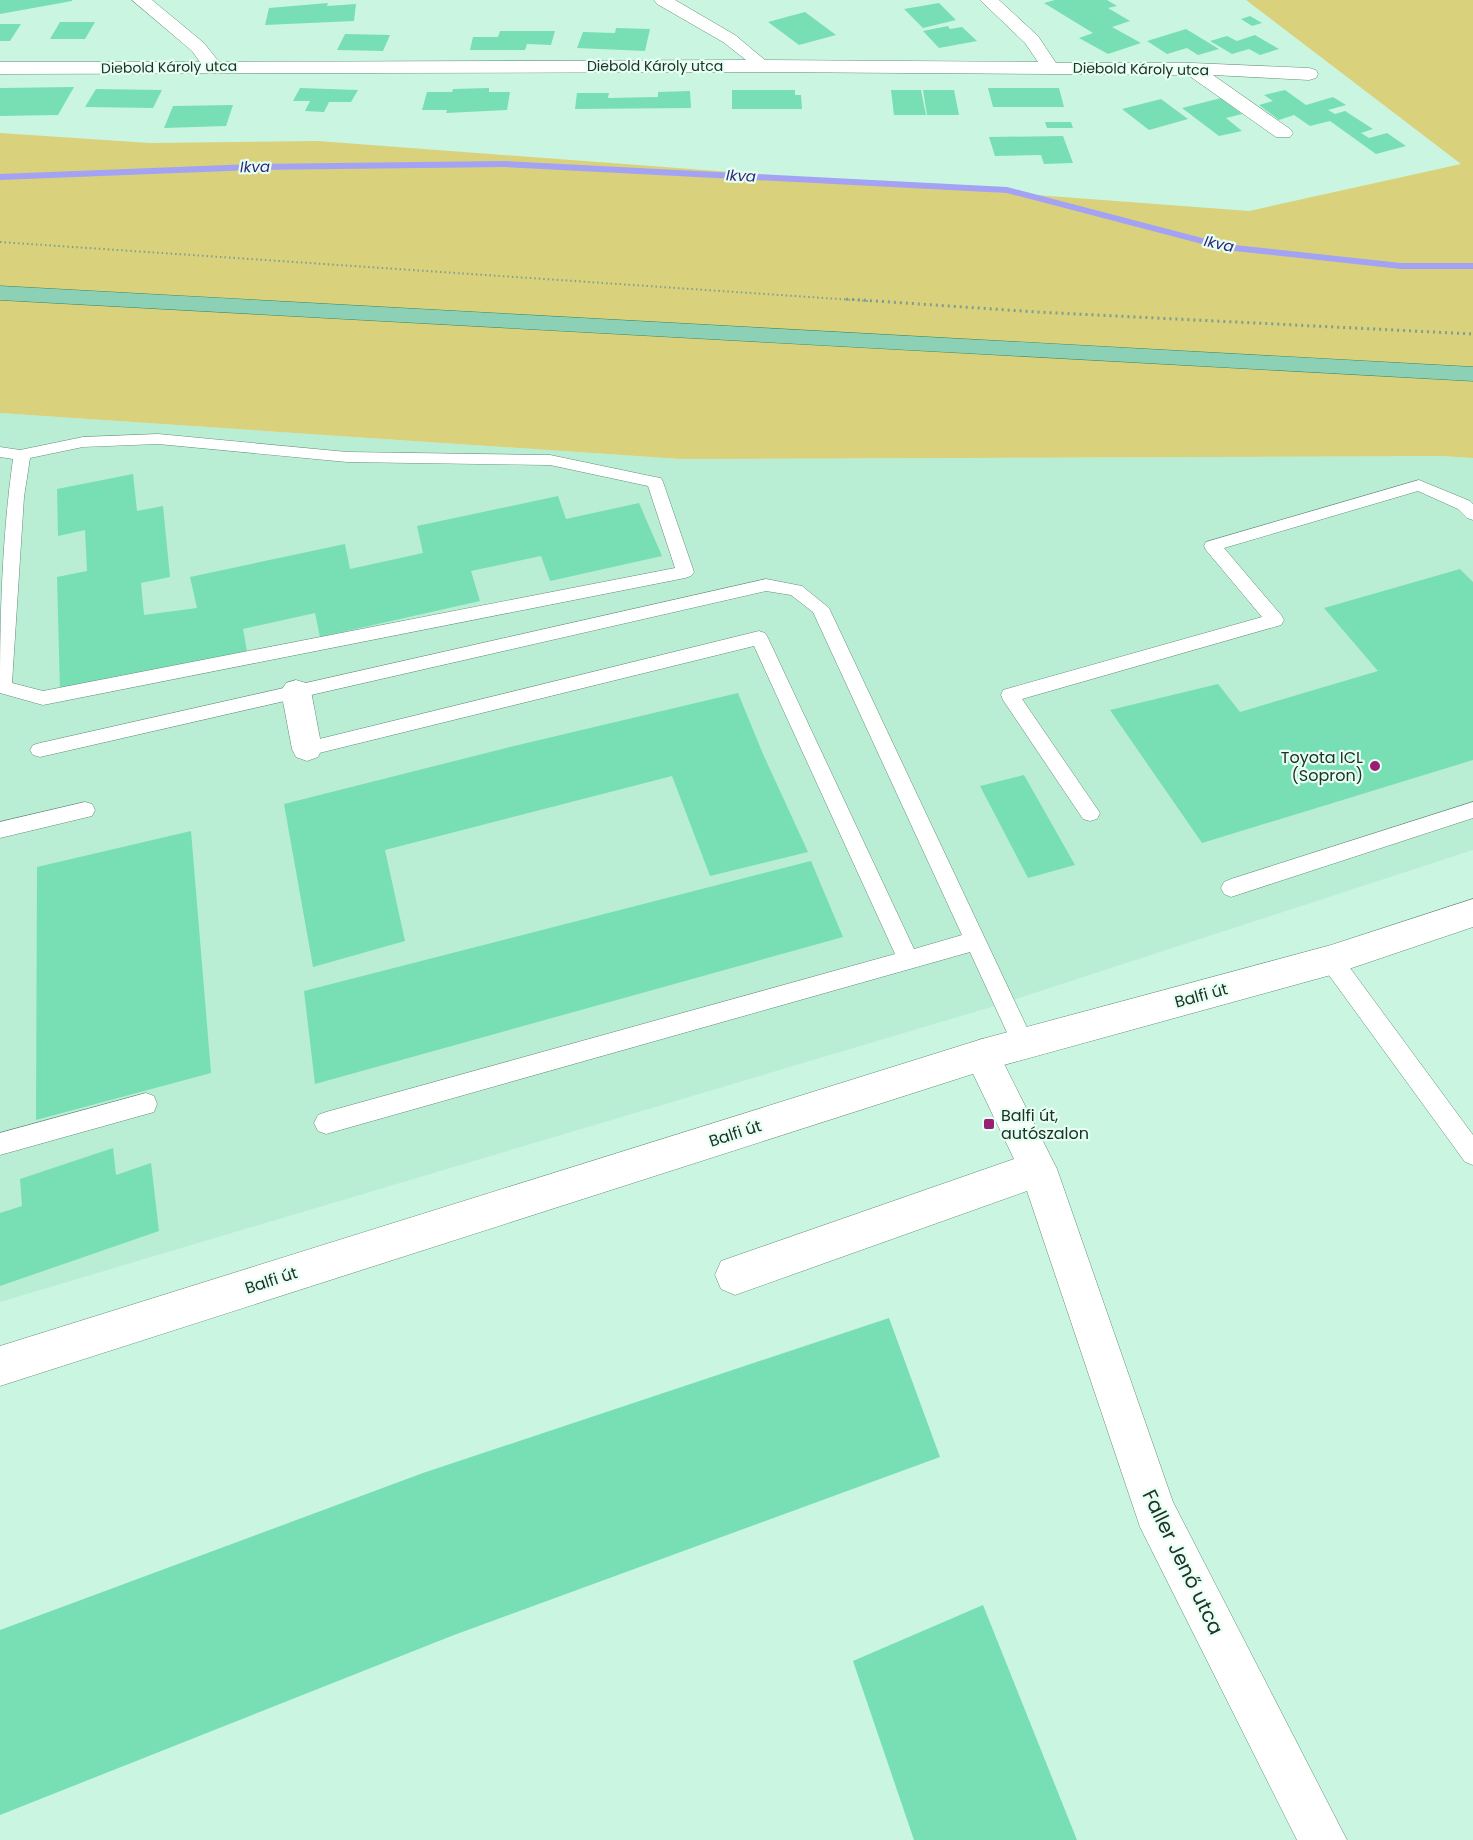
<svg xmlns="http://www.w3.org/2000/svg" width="1473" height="1840" font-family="Poppins,sans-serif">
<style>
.built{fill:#b9eed4}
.green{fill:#d9d17c}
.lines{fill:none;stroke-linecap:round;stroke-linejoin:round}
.stream{fill:#a3a2f4;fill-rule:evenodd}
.building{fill:#77dfb3}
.service-casing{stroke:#648d7a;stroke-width:1}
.minor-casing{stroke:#648d7a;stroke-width:1}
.secondary-casing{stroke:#648d7a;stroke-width:1}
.primary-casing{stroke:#358565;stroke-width:1}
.path-far1{stroke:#7f9f90;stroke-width:2;stroke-dasharray:1.5 3;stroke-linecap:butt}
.path{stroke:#7f9f90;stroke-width:3;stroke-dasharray:2 4;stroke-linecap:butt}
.service{fill:#fff;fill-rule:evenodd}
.minor{fill:#fff;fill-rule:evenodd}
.secondary{fill:#fff;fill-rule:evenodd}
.primary{fill:#8cd1b6;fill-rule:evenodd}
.poi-dot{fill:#9b1e75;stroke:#e5fff2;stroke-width:2}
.labels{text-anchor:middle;stroke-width:4.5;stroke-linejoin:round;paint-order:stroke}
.far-street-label{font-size:14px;fill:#203129;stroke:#e5fff2}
.far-water-label{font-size:15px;font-style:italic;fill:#342380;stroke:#e5fff2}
.poi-label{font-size:16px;fill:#203129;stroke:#e5fff2;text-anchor:end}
.street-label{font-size:16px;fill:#203129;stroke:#e5fff2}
.near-street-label{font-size:20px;fill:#203129;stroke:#e5fff2}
</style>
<rect width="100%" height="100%" fill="#caf6e1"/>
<path class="built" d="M0 413 681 459 1441 456 1473 458V850L988 1008 0 1302Z"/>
<path class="green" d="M1246 0H1473V458L1441 456 681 459 0 413V133L150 143 318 141 1249 211 1461 164Z"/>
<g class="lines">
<path class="stream" d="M505 161 1007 187 1225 244 1401 263H1473V269H1401L1225 250 1007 193 505 167 253 170 0 180V174L253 164Z"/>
</g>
<g class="building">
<path d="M0 0H72V1L0 14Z"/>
<path d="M1055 0H1107L1117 6 1108 8 1130 21 1112 27 1141 43 1108 54 1079 38 1093 33 1044 3Z"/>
<path d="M328 3 327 6 356 4 354 21 265 25 269 8Z"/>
<path d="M939 3 956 20 923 28 904 9Z"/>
<path d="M805 12 836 35 799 45 768 22Z"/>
<path d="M1250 16 1262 23 1252 26 1241 19Z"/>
<path d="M60 22H95L85 39H50Z"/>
<path d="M0 24H21L10 41H0Z"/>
<path d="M948 26 950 29 962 27 977 41 939 48 923 31Z"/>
<path d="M616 28 650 29 645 51 577 48 583 32 615 33Z"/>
<path d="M1186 29 1219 49 1198 55 1187 48 1167 54 1147 41Z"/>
<path d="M500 31H555L551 45 527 44 525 50H470L473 37H498Z"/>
<path d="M345 34 390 35 383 51 337 50Z"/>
<path d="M1255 35 1279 49 1260 55 1249 49 1232 54 1210 41 1227 36 1237 41Z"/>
<path d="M74 87 58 115 0 116V88Z"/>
<path d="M300 88 358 90 351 102H329L324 112 305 111 310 101H293Z"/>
<path d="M489 88V92H510L507 110 446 113 447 110H422L427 92H452L453 89Z"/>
<path d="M988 88H1059L1064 107H993Z"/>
<path d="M96 89 162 90 153 108 85 107Z"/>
<path d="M732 90H795V95H801L802 109H732Z"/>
<path d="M891 90H921L926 115H894Z"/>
<path d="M923 90H954L959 115H927Z"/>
<path d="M1285 90 1306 105 1333 97 1346 105 1328 110 1335 114 1345 111 1373 129 1361 133 1369 138 1387 133 1406 146 1376 154 1330 121 1310 126 1294 115 1279 120 1259 105 1273 101 1264 95Z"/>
<path d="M690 91 691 108 575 109 577 93H609L608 98 658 97V92Z"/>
<path d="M1221 98 1242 114 1226 118 1242 131 1219 136 1182 108Z"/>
<path d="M1161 99 1188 119 1149 130 1122 109Z"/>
<path d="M233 105 226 126 164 128 173 106Z"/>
<path d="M1045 122H1071L1073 128H1047Z"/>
<path d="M1063 136 1073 163 1044 164 1041 155 995 156 989 137Z"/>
<path d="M133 474 137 511 163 506 170 577 141 583 144 615 197 608 190 577 345 544 350 569 423 553 417 526 558 496 566 519 639 503 662 556 550 581 541 556 471 571 480 601 320 637 315 613 243 629 247 651 60 692 57 577 87 571 85 530 58 536 57 489Z"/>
<path d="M1460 569 1473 582V760L1202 843 1110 710 1218 684 1240 712 1378 671 1324 608Z"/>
<path d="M738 693 763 754 808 852 710 876 672 776 385 850 405 941 313 967 284 804 514 746Z"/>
<path d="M1024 775 1075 865 1028 878 980 786Z"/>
<path d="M191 831 211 1073 36 1120 37 867Z"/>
<path d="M811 861 843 937 315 1084 304 991Z"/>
<path d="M113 1148 116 1175 151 1163 159 1231 0 1286V1213L22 1206 20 1179Z"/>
<path d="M889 1318 940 1457 454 1635 0 1815V1630L423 1473Z"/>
<path d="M983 1605 1077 1840H914L853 1661Z"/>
</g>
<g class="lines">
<defs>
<g id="service">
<path d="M158 434 347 452 550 455 655 477 661 478 663 482 694 572 691 576 685 578 43 705 0 693C0 615 2 537 13 459L0 457V447L20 450 83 437ZM158 444 347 462 550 465 648 486 675 568 43 691 12 683 24 497 30 458 83 447Z"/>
<path d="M1419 480 1470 501 1473 504V520L1467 518 1458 509 1418 491 1224 548 1281 615 1284 620 1281 625 1022 699 1100 813 1097 819 1090 821 1083 819 1003 700 1001 695 1003 690 1262 617 1206 550 1204 546 1206 542Z"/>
<path d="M766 579 802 586 829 608 1031 1036 1034 1043 1031 1050 1023 1053 1015 1050 970 952 326 1134 318 1131 314 1123 318 1115 326 1112 895 954 754 646 307 756 300 754 297 749 300 744 307 742 759 631 765 633 768 638 914 949 962 935 813 612 791 595 766 591 40 757 33 755 30 750 33 745 40 743Z"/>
<path d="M85 802 92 804 95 810 92 816 0 838V822Z"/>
<path d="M1473 802V818L1231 897 1224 894 1221 888 1224 882 1231 879Z"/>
<path d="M1331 951 1339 953 1473 1135V1165L1465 1162 1323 967 1320 960 1323 953Z"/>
<path d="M146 1093 154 1096 157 1104 154 1112 0 1155V1133Z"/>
</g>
<g id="minor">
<path d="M132 0H152L204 43 219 62 746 60 723 42 657 4 654 0H675L735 35 765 60 1038 62 1025 43 980 0H999L1038 36 1056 63H1192L1309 68 1316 70 1318 74 1316 78 1309 80 1213 75 1290 129 1293 133 1290 137H1276L1188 75 760 72 0 74V62H200L192 51Z"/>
<path d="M296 680 306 683 311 691 322 749 318 757 307 761 296 757 292 749 281 691 286 683Z"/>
<path d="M982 1039 994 1044 1057 1169 1173 1502 1347 1840H1297L1140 1527 1027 1191 735 1295 721 1289 715 1275 721 1261 1014 1159 964 1055 970 1044Z"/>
</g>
<path id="secondary" d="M1473 899V927L1331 975 982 1071 0 1386V1346L982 1039 1331 945Z"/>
<path id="primary" d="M0 286 1473 367V381L0 300Z"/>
</defs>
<use href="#service" class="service-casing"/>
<use href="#minor" class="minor-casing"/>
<use href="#secondary" class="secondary-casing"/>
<use href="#primary" class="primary-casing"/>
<path class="path-far1" d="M0 242 868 301"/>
<path class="path" d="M846 299 1037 312 1473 334"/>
<use href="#service" class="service"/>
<use href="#minor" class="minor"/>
<use href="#secondary" class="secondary"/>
<use href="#primary" class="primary"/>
</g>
<g class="poi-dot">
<circle cx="1375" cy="766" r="6"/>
<rect x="983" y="1118" width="12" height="12" rx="3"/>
</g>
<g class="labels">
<g class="far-street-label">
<text x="655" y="71">Diebold Károly utca</text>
<text transform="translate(169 67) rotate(-1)" y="5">Diebold Károly utca</text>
<text transform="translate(1141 69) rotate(1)" y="5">Diebold Károly utca</text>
</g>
<g class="far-water-label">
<text transform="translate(255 167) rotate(-1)" y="5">Ikva</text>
<text transform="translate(741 176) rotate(3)" y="5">Ikva</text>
<text transform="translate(1219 244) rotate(12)" y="5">Ikva</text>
</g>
<g class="poi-label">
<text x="1363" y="763">Toyota ICL<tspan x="1363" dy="18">(Sopron)</tspan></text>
<text x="1001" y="1121" text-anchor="start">Balfi út,<tspan x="1001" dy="18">autószalon</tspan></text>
</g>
<g class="street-label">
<text transform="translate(1201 995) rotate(-15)" y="6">Balfi út</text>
<text transform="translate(735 1133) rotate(-18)" y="6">Balfi út</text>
<text transform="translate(271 1280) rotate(-18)" y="6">Balfi út</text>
</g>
<g class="near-street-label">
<text transform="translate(1183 1562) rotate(64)" y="7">Faller Jenő utca</text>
</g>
</g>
</svg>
